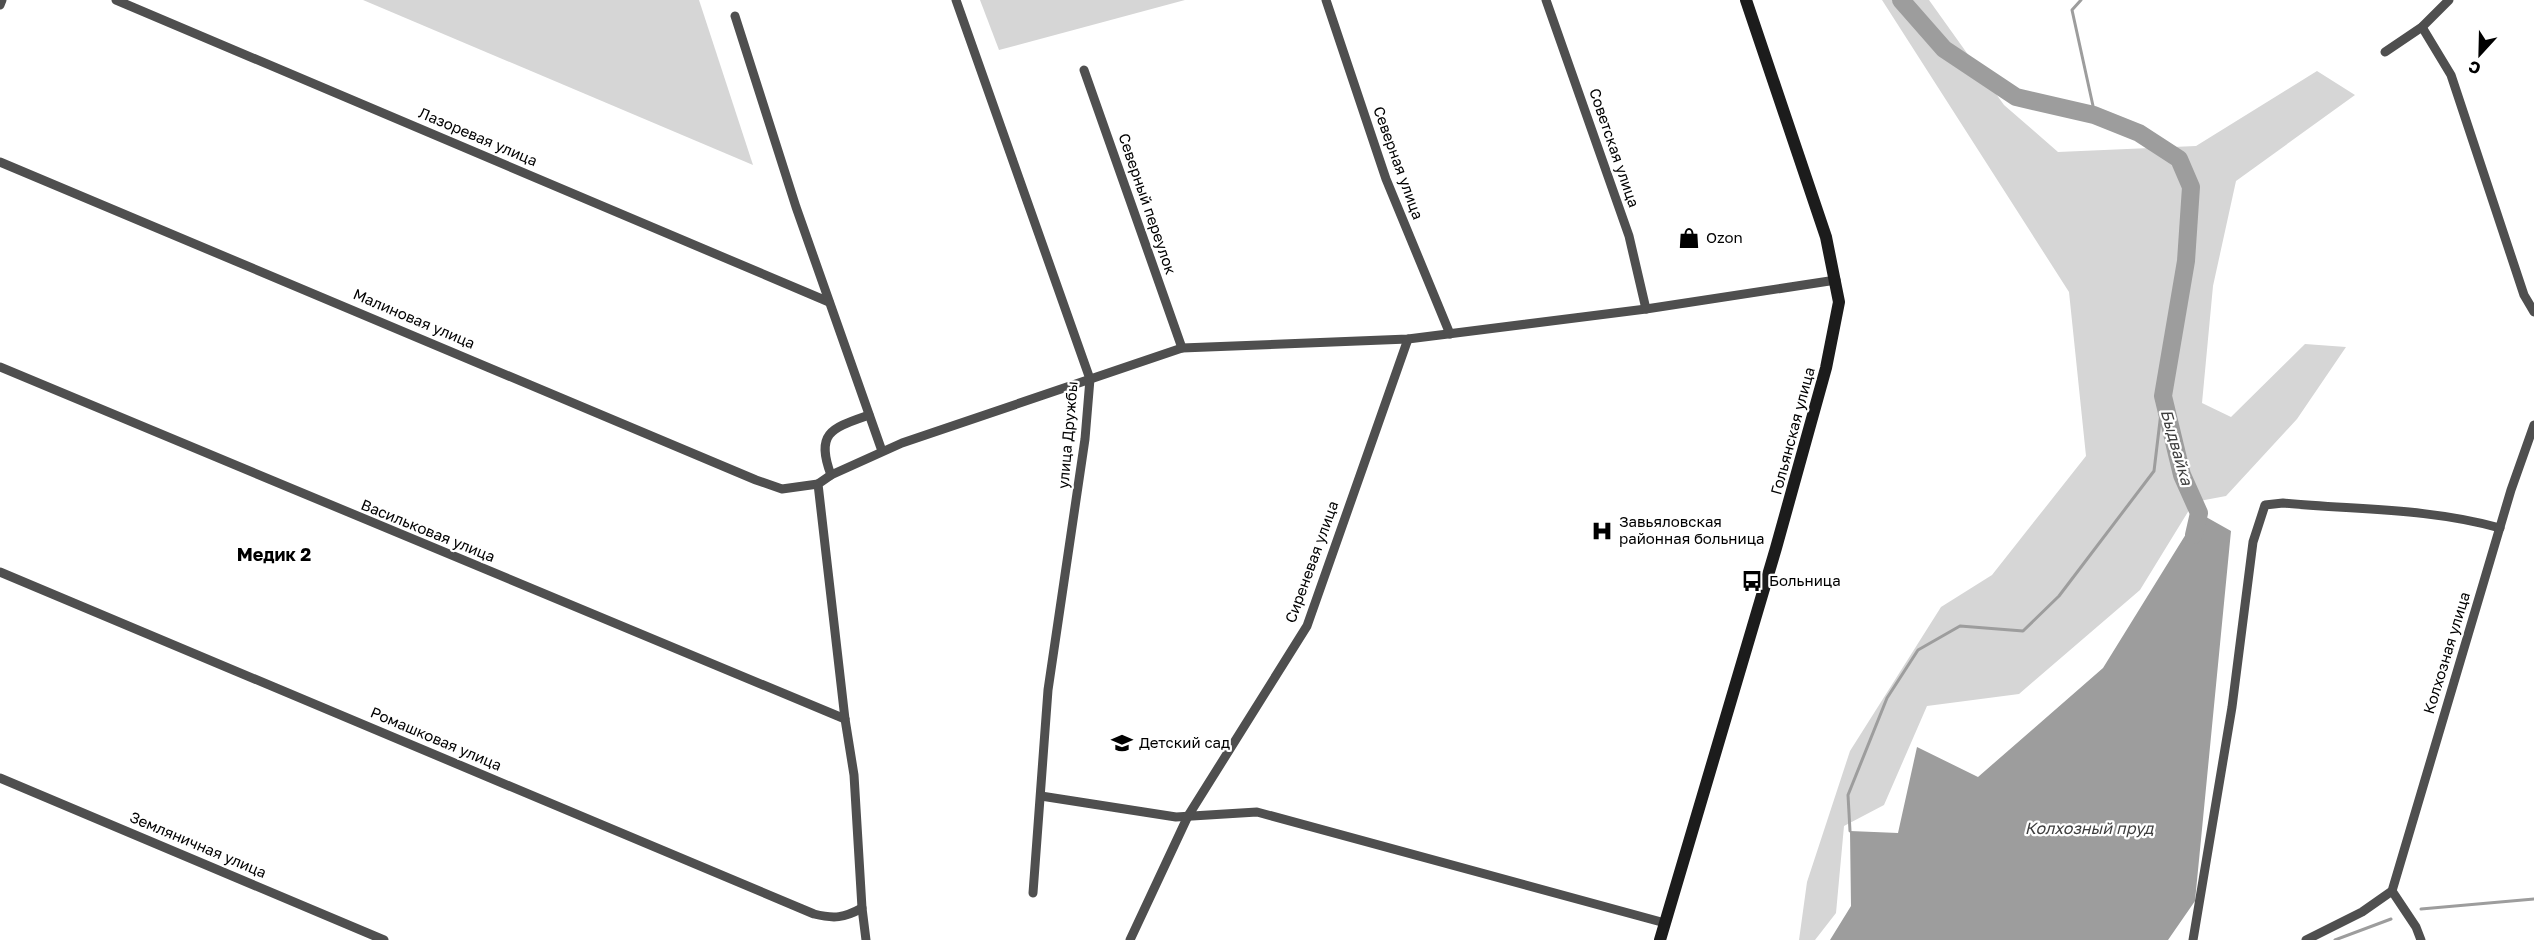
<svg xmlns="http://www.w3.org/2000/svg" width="2534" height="940" font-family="'Golos Text',sans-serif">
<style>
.green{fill:#d6d6d6}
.water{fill:#9d9d9d}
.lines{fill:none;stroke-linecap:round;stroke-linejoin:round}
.stream{stroke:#9d9d9d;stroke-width:3}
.river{stroke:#9d9d9d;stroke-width:18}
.street{stroke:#4f4f4f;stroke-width:9}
.secondary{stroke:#1c1c1c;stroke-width:12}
.labels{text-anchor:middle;stroke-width:4.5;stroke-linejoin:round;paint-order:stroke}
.street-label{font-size:15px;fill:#000;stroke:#fff}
.poi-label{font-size:15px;fill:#000;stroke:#fff;text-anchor:start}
.water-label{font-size:16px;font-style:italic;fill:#3e3e3e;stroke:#fff}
.quarter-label{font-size:18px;font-weight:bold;fill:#000;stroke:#fff}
</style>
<rect width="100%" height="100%" fill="#fff"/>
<g class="green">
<path d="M363 0H699L753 165Z"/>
<path d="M980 0H1185L999 50Z"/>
<path d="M1882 0H1929L2004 105 2058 152 2196 146 2317 71 2355 95 2236 181 2213 286 2202 403 2231 417 2305 344 2346 347 2297 419 2226 496 2194 502 2140 590 2019 694 1927 706 1884 805 1844 826 1836 913 1815 940H1799L1807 882 1850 751 1941 607 1992 575 2086 456 2069 292Z"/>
</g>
<path class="water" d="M2199 513 2231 531 2195 901 2168 940H1830L1851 906 1850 831 1898 833 1917 747 1978 777 2103 668Z"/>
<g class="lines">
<g class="stream">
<path d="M2081 0 2072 10 2095 115"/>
<path d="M1850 831 1848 795 1887 698 1918 650 1960 626 2023 631 2059 596 2154 471 2163 396"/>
<path d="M2421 909 2534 899"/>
<path d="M2335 940 2391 919"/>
</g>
<path class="river" d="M1901 0 1944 49 2016 97 2094 115 2139 133 2179 159 2191 187 2186 261 2163 396 2182 475 2199 513 2194 535"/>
<g class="street">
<path d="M116 0 829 302"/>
<path d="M956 0 1090 379 1085 439 1048 690 1033 893"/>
<path d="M1326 0 1386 179 1450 334"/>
<path d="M1546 0 1629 236 1646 309"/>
<path d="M0 5 2 0"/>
<path d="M735 16 796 207 882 451"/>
<path d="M2422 27 2451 75 2524 295 2534 312"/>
<path d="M2385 52 2422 27 2449 0"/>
<path d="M1084 70 1182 348"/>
<path d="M0 162 756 480 782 489 818 484"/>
<path d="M0 367 845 719"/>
<path d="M831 475C815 432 832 428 869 415"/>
<path d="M0 572 814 914C834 919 844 918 862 908"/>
<path d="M0 778 384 940"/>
<path d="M1041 796 1176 817 1257 812 1665 923"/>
<path d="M2392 891 2416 927 2421 940"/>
<path d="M866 940 862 908 854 775 845 719 818 484 831 475 902 443 1182 348 1408 339 1646 309 1836 280"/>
<path d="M1130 940 1188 816 1307 626 1408 339"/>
<path d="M2193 940 2232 707 2253 542 2265 505 2283 503C2356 510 2429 508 2500 528"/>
<path d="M2306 940 2362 912 2392 891 2511 490 2534 425"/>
</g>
<path class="secondary" d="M1660 940 1776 548 1826 368 1839 302 1826 237 1746 0"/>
</g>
<defs>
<symbol id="shop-bare" viewBox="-9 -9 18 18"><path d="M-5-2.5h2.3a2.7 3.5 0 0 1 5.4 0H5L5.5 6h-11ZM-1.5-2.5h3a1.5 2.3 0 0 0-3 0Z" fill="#000" stroke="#fff" stroke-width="2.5" paint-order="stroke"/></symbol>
<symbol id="hospital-bare" viewBox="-9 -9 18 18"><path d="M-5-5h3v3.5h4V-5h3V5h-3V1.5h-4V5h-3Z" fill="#000" stroke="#fff" stroke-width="2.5" paint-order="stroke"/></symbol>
<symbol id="bus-bare" viewBox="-9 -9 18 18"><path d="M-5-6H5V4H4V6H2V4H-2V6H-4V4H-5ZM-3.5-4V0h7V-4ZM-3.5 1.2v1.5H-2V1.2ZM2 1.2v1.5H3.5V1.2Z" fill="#000" stroke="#fff" stroke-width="2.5" paint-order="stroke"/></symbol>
<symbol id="school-bare" viewBox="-9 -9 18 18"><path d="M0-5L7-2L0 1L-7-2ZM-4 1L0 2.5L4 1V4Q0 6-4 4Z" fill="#000" stroke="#fff" stroke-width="2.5" paint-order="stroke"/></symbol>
</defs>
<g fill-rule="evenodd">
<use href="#shop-bare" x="1674" y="223" width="30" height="30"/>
<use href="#hospital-bare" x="1587" y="516" width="30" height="30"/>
<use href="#bus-bare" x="1737" y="566" width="30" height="30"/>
<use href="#school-bare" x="1107" y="728" width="30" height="30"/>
</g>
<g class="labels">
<g class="street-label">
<text transform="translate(478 137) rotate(23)" y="5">Лазоревая улица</text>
<text transform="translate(1614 148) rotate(71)" y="5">Советская улица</text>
<text transform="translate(1398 163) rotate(70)" y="5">Северная улица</text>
<text transform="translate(1147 204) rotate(71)" y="5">Северный переулок</text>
<text transform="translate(414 319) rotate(23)" y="5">Малиновая улица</text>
<text transform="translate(1793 431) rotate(-75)" y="5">Гольянская улица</text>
<text transform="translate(1068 435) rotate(-85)" y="5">улица Дружбы</text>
<text transform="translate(428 531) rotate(22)" y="5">Васильковая улица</text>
<text transform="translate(1312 562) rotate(-70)" y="5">Сиреневая улица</text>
<text transform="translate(2447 653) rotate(-73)" y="5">Колхозная улица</text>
<text transform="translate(436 739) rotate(23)" y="5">Ромашковая улица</text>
<text transform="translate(198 845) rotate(23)" y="5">Земляничная улица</text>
</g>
<g class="poi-label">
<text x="1706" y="243">Ozon</text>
<text x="1619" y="527">Завьяловская<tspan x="1619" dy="17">районная больница</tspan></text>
<text x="1769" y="586">Больница</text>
<text x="1139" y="748">Детский сад</text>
</g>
<g class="water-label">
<text transform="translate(2177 447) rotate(74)" y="6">Быдвайка</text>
<text x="2089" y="834">Колхозный пруд</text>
</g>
<g class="quarter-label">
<text x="274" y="561">Медик 2</text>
</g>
</g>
<g transform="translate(2480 54) rotate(202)" stroke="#ffffff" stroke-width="4.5" paint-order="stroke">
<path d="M0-4.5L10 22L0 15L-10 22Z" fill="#000000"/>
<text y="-9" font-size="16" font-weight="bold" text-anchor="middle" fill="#000000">С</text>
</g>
</svg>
